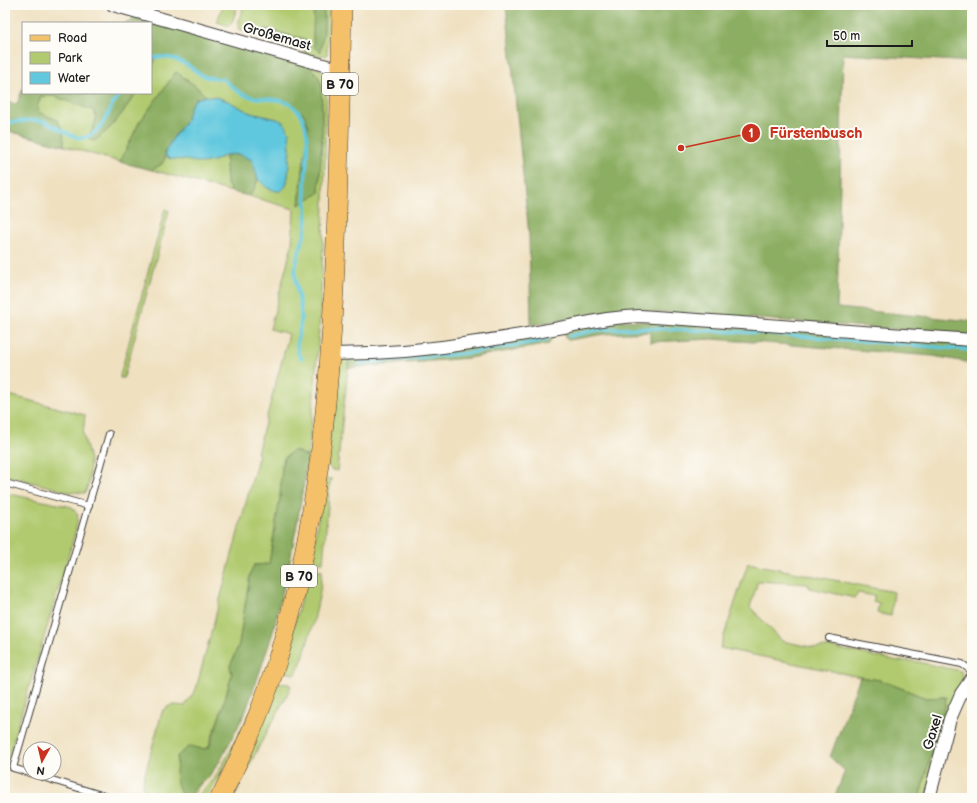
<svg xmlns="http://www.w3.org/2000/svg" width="977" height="803" font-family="'Balsamiq Sans',sans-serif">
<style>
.green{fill:#b1ca70;stroke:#667346}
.forest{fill:#8cae62;stroke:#54653f}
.water{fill:#61c8de;stroke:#3e727d}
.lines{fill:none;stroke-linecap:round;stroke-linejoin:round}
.stream{stroke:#61c8de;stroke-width:3.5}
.lane-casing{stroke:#3c3935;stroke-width:8}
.street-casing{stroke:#3c3935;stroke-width:14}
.primary-casing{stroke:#3c3935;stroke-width:20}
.lane{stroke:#fff;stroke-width:6}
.street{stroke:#fff;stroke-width:12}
.primary{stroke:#f4c16b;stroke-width:19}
.labels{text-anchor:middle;stroke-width:4;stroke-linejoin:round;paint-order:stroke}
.shield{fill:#fdfcf7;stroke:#605f5e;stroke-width:1}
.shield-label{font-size:13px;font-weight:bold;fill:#1c1c1c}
.street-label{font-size:14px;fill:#1c1c1c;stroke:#fdfcf7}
.leader{fill:none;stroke:#c8321e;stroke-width:1.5}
.callout-dot{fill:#c8321e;stroke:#fdfcf7;stroke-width:1.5}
.mark-label{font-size:12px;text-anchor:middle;font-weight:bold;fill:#fff}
.callout-label{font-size:15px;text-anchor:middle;font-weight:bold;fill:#c8321e;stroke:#fdfcf7;stroke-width:4;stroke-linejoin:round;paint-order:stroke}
</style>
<rect width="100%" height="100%" fill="#fdfcf7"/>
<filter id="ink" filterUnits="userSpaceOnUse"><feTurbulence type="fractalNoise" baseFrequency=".025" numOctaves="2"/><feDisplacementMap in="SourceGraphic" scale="8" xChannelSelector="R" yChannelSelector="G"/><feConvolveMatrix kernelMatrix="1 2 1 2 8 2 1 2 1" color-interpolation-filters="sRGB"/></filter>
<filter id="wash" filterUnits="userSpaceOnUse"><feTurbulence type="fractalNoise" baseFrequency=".012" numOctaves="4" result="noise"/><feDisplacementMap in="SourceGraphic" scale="16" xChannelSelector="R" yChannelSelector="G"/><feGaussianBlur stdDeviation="0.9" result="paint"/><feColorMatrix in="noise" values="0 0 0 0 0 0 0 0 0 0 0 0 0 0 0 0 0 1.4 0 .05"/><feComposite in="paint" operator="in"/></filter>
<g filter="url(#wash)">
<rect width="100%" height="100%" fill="#efe0c0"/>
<g class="green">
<path d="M223 5H238L233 20 229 26 217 22Z"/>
<path d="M244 5H314L313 40 324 32V5H329L327 55 320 56 306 54 310 46 263 30 261 35 238 29 239 20Z"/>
<path d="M156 57H166L178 60 215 78 222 79 227 82 240 93 248 96 284 101 304 114 308 127 307 143 304 162 299 205 319 193 322 139V110L321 83 318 76 309 65 321 70 327 76 323 243 320 317 313 407 308 457 294 450 284 458 282 465 280 498 269 564 254 565 250 575 239 644 230 666 232 674 223 706 208 748 202 749 190 746 177 757 176 775 188 796 198 784 202 782 191 798H155L151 797 143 787V781L162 712C170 703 174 705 185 706L196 689 259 454 257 453 289 334 270 329 292 245 294 209 249 196 255 188 258 179 266 187 286 186 288 176 290 147 277 119 250 113 228 101 215 97 206 96 198 88 176 72 139 123 120 162 64 146 63 130 38 112 37 107 41 96H54L94 111C98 120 94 127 89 135L94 141C114 127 123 112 136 93H151V70Z"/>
<path d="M226 155V165L227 184 232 192 152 170 162 164 166 156 170 159 213 161Z"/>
<path d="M165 209 169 211 124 377 123 378H120V376Z"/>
<path d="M349 357 348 368 337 471 332 470 327 465 337 364Z"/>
<path d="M5 394 85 415 83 434 90 460 89 483 85 493 69 492 5 475Z"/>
<path d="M325 479H333L330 482 323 563 316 560 312 554Z"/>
<path d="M9 494 72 507 78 515 76 530 5 768V509Z"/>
<path d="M748 563 894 592 891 616 877 613 879 603 873 601 875 596 858 593 855 598 810 588 807 584 758 581 750 607 782 641 816 648 829 647 899 661H913L961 671C964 676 963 679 962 685L925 798H919L945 706 946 697 926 698 880 680 860 677 720 648Z"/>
<path d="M317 570 322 571 320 592 314 620 303 658 296 674C290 674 287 673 283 667L308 573Z"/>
<path d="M278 683 289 684 291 686 285 699 255 754 234 798H228Z"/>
<path d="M252 709 235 749 207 797 206 798H197C202 789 210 784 215 777 229 755 240 732 252 709Z"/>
</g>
<g class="forest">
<path d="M314 5H324V32L320 52 314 47 313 40Z"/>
<path d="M506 5H972V62L843 54 837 308 972 321V335L683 313 622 311 531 325 529 235Z"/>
<path d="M134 13 309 65 318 76 321 83 322 110V139L319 193 299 205 304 162 307 143 308 127 304 114 284 101 248 96 240 93 227 82 222 79 202 76 188 66 178 60 166 57H156L151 70V23H125L131 20Z"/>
<path d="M267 29 305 39C312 44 309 47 306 54 294 43 276 40 261 35L263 30Z"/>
<path d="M176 72 198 88 206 96 196 99 191 105 186 121 173 138 165 152C167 162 160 165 152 170L120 162 139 123Z"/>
<path d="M23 88V93H88L99 96 100 93H136C123 112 114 127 94 141L90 140 89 135C94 127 98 120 94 111L54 96H41L37 107 38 112 57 120 63 130 64 146 5 130V104L7 105V102L17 104Z"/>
<path d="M240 154 252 160C258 177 261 181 249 196L232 192 227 184 226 165V155Z"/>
<path d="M620 320 972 343V363L933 356 713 339 650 342V332L604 334 569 340 565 338 564 329Z"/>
<path d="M546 334 551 339 549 344 468 358 348 368 349 357Z"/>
<path d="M294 450 308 457 298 518 290 560 272 635 258 677 245 713 220 761 207 779 202 782 198 784 189 796 185 797C173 790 177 768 177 756L190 746 202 749 209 748 223 706 232 674 230 666 239 644 250 575 254 565 269 564 280 498 282 465 284 458Z"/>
<path d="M860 677 880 680 926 698 946 697 945 706 919 798H834L845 771 830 757Z"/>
</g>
<path class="water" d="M206 96 215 97 228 101 250 113 277 119 283 122 287 127 289 133 290 147 288 176 286 186 281 191H276L266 187 258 179 252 160 239 154 226 155 213 161 202 163 186 160 170 159 166 156 165 152 173 138 186 121 191 105 196 99Z"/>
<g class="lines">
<g class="stream">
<path d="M151 58C164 55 178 59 189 66 194 69 198 74 204 76 209 79 216 77 222 79 228 82 233 88 239 92 255 103 279 94 294 107 315 124 305 165 305 188 305 201 308 215 306 228 303 243 296 256 295 272 295 288 302 304 301 320 300 335 294 339 299 356L302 358"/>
<path d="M5 122C17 124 30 118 42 121 54 124 64 133 76 137 90 142 103 125 108 114 110 111 111 108 112 105 115 101 118 97 122 93"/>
<path d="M569 336 598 330 615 329 641 328 764 333 972 350"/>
<path d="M360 363 469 353 547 340"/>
</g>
</g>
</g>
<g filter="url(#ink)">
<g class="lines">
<defs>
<g id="lane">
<path d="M109 434 13 768 111 798"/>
<path d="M5 483 89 506"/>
<path d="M829 638 962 664 972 671"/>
</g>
<g id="street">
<path d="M113 5 341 70"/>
<path d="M331 354C379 354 429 350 477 342 520 336 564 327 607 319L625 317 640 316 755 324 972 340"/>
<path d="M929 798 950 719 961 694 972 678"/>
</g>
<path id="primary" d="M220 798C241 757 260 714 274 671 325 511 334 342 338 176 340 119 341 62 342 5"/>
</defs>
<use href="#lane" class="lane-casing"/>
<use href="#street" class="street-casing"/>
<use href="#primary" class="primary-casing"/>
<use href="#lane" class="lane"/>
<use href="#street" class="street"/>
<use href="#primary" class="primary"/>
</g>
</g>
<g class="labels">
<g class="shield">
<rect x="322" y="73" width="36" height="22" rx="3"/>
<rect x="281" y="565" width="36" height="22" rx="3"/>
</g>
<g class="shield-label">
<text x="340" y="89">B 70</text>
<text x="299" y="581">B 70</text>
</g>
<g class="street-label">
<text transform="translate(277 36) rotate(16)" y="5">Großemast</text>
<text transform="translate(932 732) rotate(-73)" y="5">Gaxel</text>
</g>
</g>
<path class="leader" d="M681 148L751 133"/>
<g class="callout-dot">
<circle cx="681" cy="148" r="4"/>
<circle cx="751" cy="133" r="10"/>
</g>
<g class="mark-label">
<text x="751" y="137">1</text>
</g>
<g class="callout-label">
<text x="816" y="138">Fürstenbusch</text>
</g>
<rect width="977" height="803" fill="none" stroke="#fdfcf7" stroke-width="20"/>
<rect x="22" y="22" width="130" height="72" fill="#fdfcf7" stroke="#a3a29f"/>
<rect x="30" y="35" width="20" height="6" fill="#f4c16b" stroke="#a3a29f"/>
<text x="58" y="42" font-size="12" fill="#1c1c1c">Road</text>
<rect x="30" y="52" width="20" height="12" fill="#b1ca70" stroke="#a3a29f"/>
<text x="58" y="62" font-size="12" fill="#1c1c1c">Park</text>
<rect x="30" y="72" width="20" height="12" fill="#61c8de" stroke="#a3a29f"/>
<text x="58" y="82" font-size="12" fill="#1c1c1c">Water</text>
<g transform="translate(42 761) rotate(188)"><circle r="19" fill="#fdfcf7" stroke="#a3a29f"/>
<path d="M0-3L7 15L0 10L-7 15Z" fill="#c8321e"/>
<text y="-6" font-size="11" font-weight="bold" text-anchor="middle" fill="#1c1c1c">N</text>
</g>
<path d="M827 40v6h85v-6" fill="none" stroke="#1c1c1c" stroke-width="2"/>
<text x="833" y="40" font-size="12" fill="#1c1c1c" stroke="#fdfcf7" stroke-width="3" paint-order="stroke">50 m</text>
</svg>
